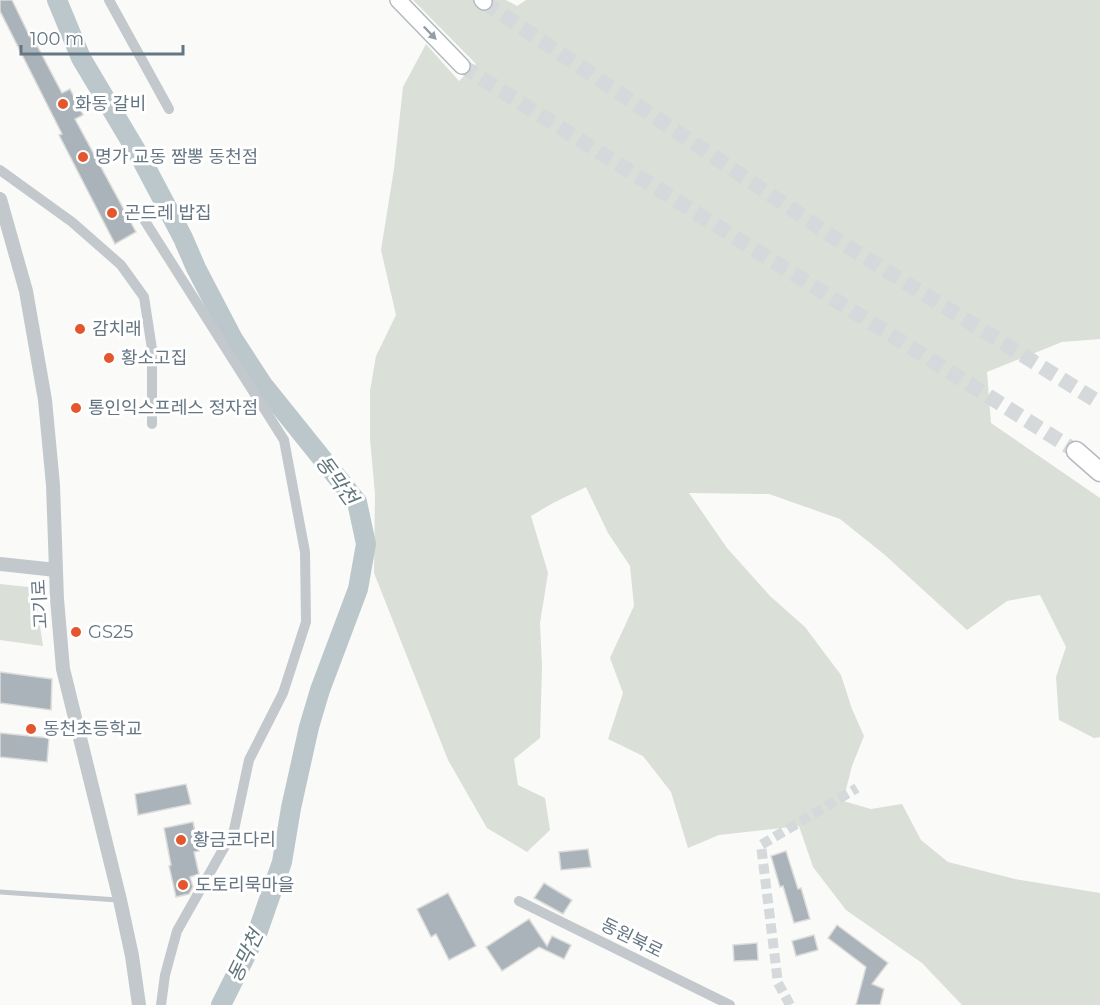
<svg xmlns="http://www.w3.org/2000/svg" width="1100" height="1005" font-family="Montserrat,'Noto Sans KR',sans-serif">
<style>
.green{fill:#dadfd7}
.lines{fill:none;stroke-linecap:round;stroke-linejoin:round}
.river{stroke:#bbc7cb;stroke-width:20}
.building{fill:#aab3b9;stroke:#dcdcda;stroke-width:1.5}
.minor-tunnel{stroke:#d5d9db;stroke-width:10;stroke-dasharray:10 5;stroke-linecap:butt}
.secondary-tunnel{stroke:#d5d9db;stroke-width:15;stroke-dasharray:15 8;stroke-linecap:butt}
.secondary-casing{stroke:#b3babf;stroke-width:18}
.primary-casing{stroke:#b5babe;stroke-width:21}
.service{stroke:#c3c8cc;stroke-width:5}
.minor{stroke:#c3c8cc;stroke-width:10}
.tertiary{stroke:#c3c8cc;stroke-width:14}
.secondary{stroke:#fff;stroke-width:15}
.primary{stroke:#fff;stroke-width:18}
.oneway{fill:#939fa8}
.poi-dot{fill:#e4572e;stroke:#fff;stroke-width:2}
.labels{text-anchor:middle;stroke-width:6;stroke-linejoin:round;paint-order:stroke}
.poi-label{font-size:18px;fill:#657683;stroke:#fff;text-anchor:start}
.street-label{font-size:18px;fill:#657683;stroke:#fff}
.water-label{font-size:20px;font-style:italic;fill:#60757c;stroke:#fff}
</style>
<rect width="100%" height="100%" fill="#fafaf8"/>
<g class="green">
<path d="M413 0H506L517 6 526 0H1100V339L1062 342 987 372 991 423 1100 498V737L1094 738 1059 720 1056 677 1066 647 1040 595 1007 601 967 630 885 555 840 519 769 494 689 493 727 548 770 596 805 627 841 675 852 709 864 736 852 766 843 801 871 809 902 804 921 840 948 862 1015 879 1100 893V1005H962L922 963 846 910 813 867 799 826 719 835 688 848 671 792 643 756 608 739 623 693 610 658 634 606 630 566 608 533 586 487 553 503 531 516 548 573 540 623 542 666 540 738 514 759 518 785 545 798 550 830 527 852 487 828 448 760 374 573 375 494 370 439V391L376 356 396 315 381 250 394 169 403 87 426 44 459 81 476 64Z"/>
<path d="M0 584 38 588V613L43 646 0 640Z"/>
</g>
<g class="lines">
<path class="river" d="M57 0 81 58 143 162 183 238 196 268 233 339 263 385 357 502 366 544 358 589 320 690 309 727 291 808 282 862 258 931 221 1005"/>
</g>
<g class="building">
<path d="M0 0H12L30 37 32 36 62 93 70 89 83 115 75 119 136 232 115 244 59 135 62 134 0 11Z"/>
<path d="M0 672 52 679 51 710 0 703Z"/>
<path d="M0 733 49 738 47 762 0 757Z"/>
<path d="M186 784 191 804 138 815 135 794Z"/>
<path d="M193 822 199 851 194 852 199 874 190 877 193 887 189 894 176 897 169 866 171 865 164 828Z"/>
<path d="M588 849 591 867 561 870 559 852Z"/>
<path d="M786 851 798 889 801 888 810 919 794 923 783 886 780 887 771 856Z"/>
<path d="M544 883 572 900 563 914 534 898Z"/>
<path d="M448 893 476 946 449 960 436 934 431 937 417 909Z"/>
<path d="M529 919 547 946 552 936 571 945 564 959 539 947 502 971 486 947Z"/>
<path d="M837 925 888 963 872 984 884 989 880 1005H856L866 967 828 938Z"/>
<path d="M814 935 818 950 796 956 792 941Z"/>
<path d="M757 943 758 960 734 961 733 945Z"/>
</g>
<g class="lines">
<path class="minor-tunnel" d="M790 1005 778 983 761 845 857 788"/>
<g class="secondary-tunnel">
<path d="M484 2 845 245 1100 403"/>
<path d="M462 66 1076 451"/>
</g>
<defs>
<g id="secondary">
<path d="M398 0 462 66"/>
<path d="M482 0 484 2"/>
</g>
<path id="primary" d="M1076 451 1100 472"/>
</defs>
<use href="#secondary" class="secondary-casing"/>
<use href="#primary" class="primary-casing"/>
<path class="service" d="M0 892 118 900"/>
<g class="minor">
<path d="M109 0 169 109"/>
<path d="M0 170 72 222 121 265 144 297 152 349V424"/>
<path d="M143 218 284 440 305 552 306 622 283 693 249 760 234 830 177 931 165 975 161 1005"/>
<path d="M519 901 730 1005"/>
</g>
<g class="tertiary">
<path d="M0 199 26 291 45 400 53 485 57 599 63 669 120 900 132 956 139 1005"/>
<path d="M0 564 56 570"/>
</g>
<use href="#secondary" class="secondary"/>
<use href="#primary" class="primary"/>
</g>
<defs><path id="oneway-solid" d="M-6-.8H1V-3.2L6.5 0L1 3.2V.8H-6Z" transform="scale(1.5)"/></defs>
<use class="oneway" href="#oneway-solid" transform="translate(430 33) rotate(46)"/>
<g class="poi-dot">
<circle cx="63" cy="104" r="6"/>
<circle cx="83" cy="157" r="6"/>
<circle cx="112" cy="213" r="6"/>
<circle cx="80" cy="329" r="6"/>
<circle cx="109" cy="358" r="6"/>
<circle cx="76" cy="408" r="6"/>
<circle cx="76" cy="632" r="6"/>
<circle cx="31" cy="729" r="6"/>
<circle cx="181" cy="840" r="6"/>
<circle cx="183" cy="885" r="6"/>
</g>
<g class="labels">
<g class="poi-label">
<text x="75" y="110">화동 갈비</text>
<text x="95" y="163">명가 교동 짬뽕 동천점</text>
<text x="124" y="219">곤드레 밥집</text>
<text x="92" y="335">감치래</text>
<text x="121" y="364">황소고집</text>
<text x="88" y="414">통인익스프레스 정자점</text>
<text x="88" y="638">GS25</text>
<text x="43" y="735">동천초등학교</text>
<text x="193" y="846">황금코다리</text>
<text x="195" y="891">도토리묵마을</text>
</g>
<g class="street-label">
<text transform="translate(40 604) rotate(-93)" y="6">고기로</text>
<text transform="translate(632 938) rotate(26)" y="6">동원북로</text>
</g>
<g class="water-label">
<text transform="translate(337 480) rotate(54)" y="7">동막천</text>
<text transform="translate(245 956) rotate(-64)" y="7">동막천</text>
</g>
</g>
<path d="M21 45v9h162v-9" fill="none" stroke="#657683" stroke-width="3"/>
<text x="30" y="45" font-size="18" fill="#657683" stroke="#ffffff" stroke-width="4.5" paint-order="stroke">100 m</text>
</svg>
